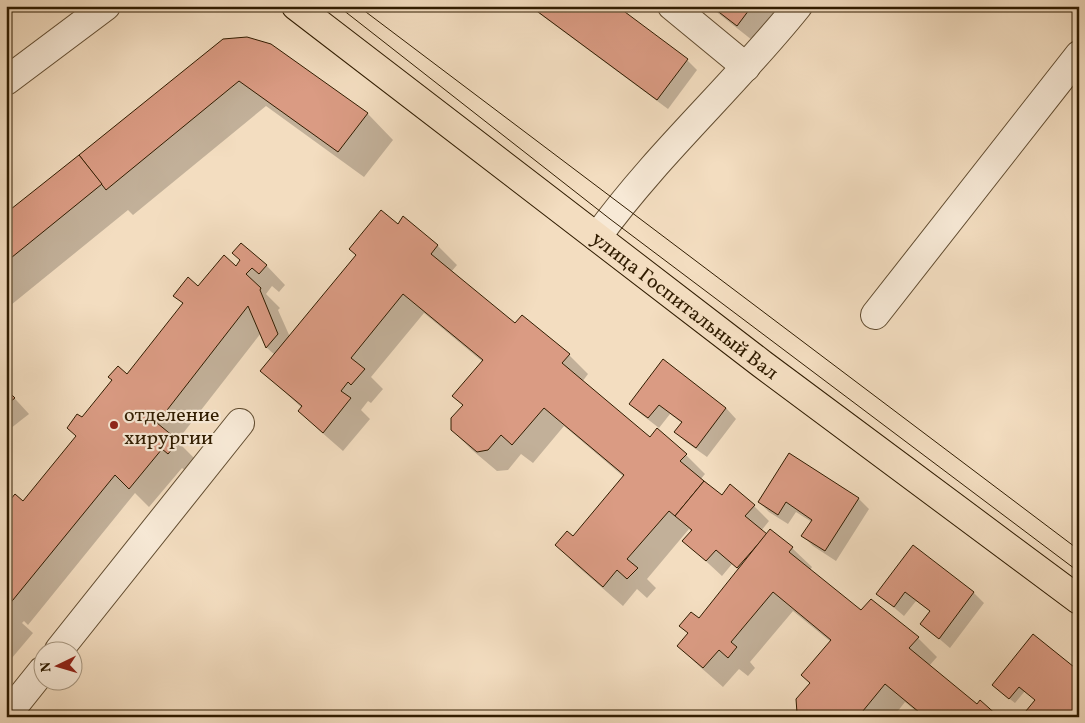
<svg xmlns="http://www.w3.org/2000/svg" width="1085" height="723" font-family="Vollkorn,serif">
<style>
.shadow{fill:#0003}
.building{fill:#da9b83;stroke:#301c00}
.lines{fill:none;stroke-linecap:round;stroke-linejoin:round}
.minor-casing{stroke:#614c30;stroke-width:30}
.major-casing{stroke:#301c00;stroke-width:30}
.minor{stroke:#f7e9d6;stroke-width:28}
.major{stroke:#f3ddc0;stroke-width:28}
.tram{stroke:#301c00;stroke-width:1}
.poi-dot{fill:#8f2418;stroke:#f7e9d6;stroke-width:2}
.labels{text-anchor:middle;stroke-width:4.5;stroke-linejoin:round;paint-order:stroke}
.street-label{font-size:20px;fill:#301c00;stroke:#f7e9d6}
.poi-label{font-size:20px;fill:#301c00;stroke:#f7e9d6;text-anchor:start}
</style>
<rect width="100%" height="100%" fill="#f3ddc0"/>
<filter id="stains"><feTurbulence type="fractalNoise" baseFrequency=".004" numOctaves="4"/><feColorMatrix values="0 0 0 0 .2 0 0 0 0 .09 0 0 0 0 .02 0 0 0 .5 -.17"/></filter>
<radialGradient id="worn" r=".72"><stop offset=".6" stop-color="#630" stop-opacity="0"/><stop offset="1" stop-color="#630" stop-opacity=".3"/></radialGradient>
<g class="shadow">
<path d="M529 6H614L687 60 697 70 668 109Z"/>
<path d="M709 6H778L752 40Z"/>
<path d="M271 45 368 114 393 140 364 177 266 106 133 215 128 210 6 309V214Z"/>
<path d="M403 218 438 246 457 265 451 272 515 325 569 355 588 374 582 382 650 439 686 455 705 474 700 480 722 497 754 506 769 521 761 531 767 536 771 531 792 548 812 567 810 570 861 612 918 638 937 657 929 666 977 706 997 717H923L905 702 893 717H802L811 684 831 642 793 611 750 662 755 668 748 676 739 669 723 687 698 665 678 646 689 634 681 626 699 620 739 570 732 564 722 576 684 541 692 532 689 529 647 579 656 588 647 598 637 589 623 606 576 565 557 545 573 538 624 477 564 426 533 463 521 454 508 470 497 471 472 450 452 430 463 406 454 396 483 362 424 313 371 377 383 389 371 403 368 401 361 410 370 419 343 451 319 430 299 411 302 408 262 371 275 355 267 348 261 333 177 441 197 461 188 473 182 468 149 507 135 493 28 625 24 621 22 623 33 633 6 665V524L77 437 82 419 127 376 184 304 175 296 198 288 236 268 266 265 285 285 279 292 272 286 266 294 280 308 278 310 290 337Z"/>
<path d="M663 361 726 408 736 419 707 457 686 442 676 432 682 423 670 414 659 428 641 414 631 404Z"/>
<path d="M6 389 29 414 6 432Z"/>
<path d="M790 454 859 499 869 509 836 561 813 546 803 536 812 522 796 512 788 524 769 512 759 502Z"/>
<path d="M914 547 974 593 984 603 950 648 922 624 931 612 916 601 904 616 878 594Z"/>
<path d="M1079 673V717H1023L1036 700 1025 691 1015 703 998 690Z"/>
</g>
<g class="building">
<path d="M530 6H617L688 59 657 100Z"/>
<path d="M711 6H752L737 26Z"/>
<path d="M247 37 271 44 368 113 338 152 239 81 106 190 79 155 223 39Z"/>
<path d="M79 155 102 184 6 262V213Z"/>
<path d="M381 210 398 224 403 216 438 245 431 254 515 323 522 315 570 354 562 363 650 437 657 428 687 454 680 461 704 481 675 516 669 511 627 559 638 568 627 579 617 570 603 587 555 545 567 531 573 536 624 475 544 408 512 445 501 435 488 450 477 452 451 430V418L463 405 452 396 483 360 403 294 351 358 365 369 351 385 348 382 341 391 351 398 323 433 298 411 302 406 260 371 356 255 349 249Z"/>
<path d="M241 243 267 265 259 274 252 268 246 274 261 288 260 290 278 334 266 348 248 306 157 423 179 441 168 454 162 449 129 489 115 475 8 606 6 605V505L15 494 23 501 76 436 67 428 77 414 82 417 112 380 108 377 118 366 127 374 183 303 173 296 188 277 198 286 224 255 236 266 240 260 232 253Z"/>
<path d="M663 359 726 408 696 448 674 432 682 422 659 405 648 418 629 404Z"/>
<path d="M6 389 15 398 6 405Z"/>
<path d="M789 453 859 498 825 551 801 536 812 520 786 502 778 515 758 502Z"/>
<path d="M704 481 722 495 730 484 755 505 745 516 767 534 737 568 716 550 706 561 682 541 692 530 675 516Z"/>
<path d="M770 529 793 547 789 552 861 610 871 599 919 637 909 648 977 704 980 700 999 717H925L885 684 858 717H851L845 712 841 717H801L797 713 796 699 810 683 801 675 831 640 773 592 731 642 737 647 728 658 719 650 703 668 677 646 688 633 679 626 691 612 699 618Z"/>
<path d="M913 545 974 592 939 639 920 624 930 611 905 592 894 607 876 594Z"/>
<path d="M1033 634 1079 671V706L1070 717H1021L1035 700 1019 687 1009 699 992 685Z"/>
</g>
<g class="lines">
<defs>
<g id="minor">
<path d="M672 6 746 67"/>
<path d="M6 81 106 6"/>
<path d="M597 237C657 154 734 86 798 6"/>
<path d="M875 315 1079 55"/>
<path d="M59 650 240 423"/>
<path d="M6 716 42 671"/>
</g>
<g id="major">
<path id="s1" d="M296 6 762 364 1079 600"/>
</g>
</defs>
<use href="#minor" class="minor-casing"/>
<use href="#major" class="major-casing"/>
<use href="#minor" class="minor"/>
<use href="#major" class="major"/>
<g class="tram">
<path d="M338 6 610 219 1079 572"/>
<path d="M358 6 1079 550"/>
</g>
</g>
<circle class="poi-dot" cx="114" cy="425" r="5"/>
<g class="labels">
<g class="street-label">
<text dy="7" stroke="none"><textPath href="#s1" startOffset="491">улица Госпитальный Вал</textPath></text>
</g>
<g class="poi-label">
<text x="124" y="421">отделение<tspan x="124" dy="23">хирургии</tspan></text>
</g>
</g>
<rect width="1085" height="723" fill="none" stroke="#f3ddc0" stroke-width="25"/>
<rect x="8" y="8" width="1070" height="708" fill="none" stroke="#301c00" stroke-width="2.5"/>
<rect x="12" y="12" width="1060" height="698" fill="none" stroke="#301c00"/>
<g transform="translate(58 666) rotate(265)"><circle r="24" fill="#f7e9d6" stroke="#a79780"/>
<path d="M0-4L9 19L0 12L-9 19Z" fill="#8f2418"/>
<text y="-8" font-size="14" font-weight="bold" text-anchor="middle" fill="#301c00">N</text>
</g>
<rect width="100%" height="100%" filter="url(#stains)"/>
<rect width="100%" height="100%" fill="url(#worn)"/>
</svg>
